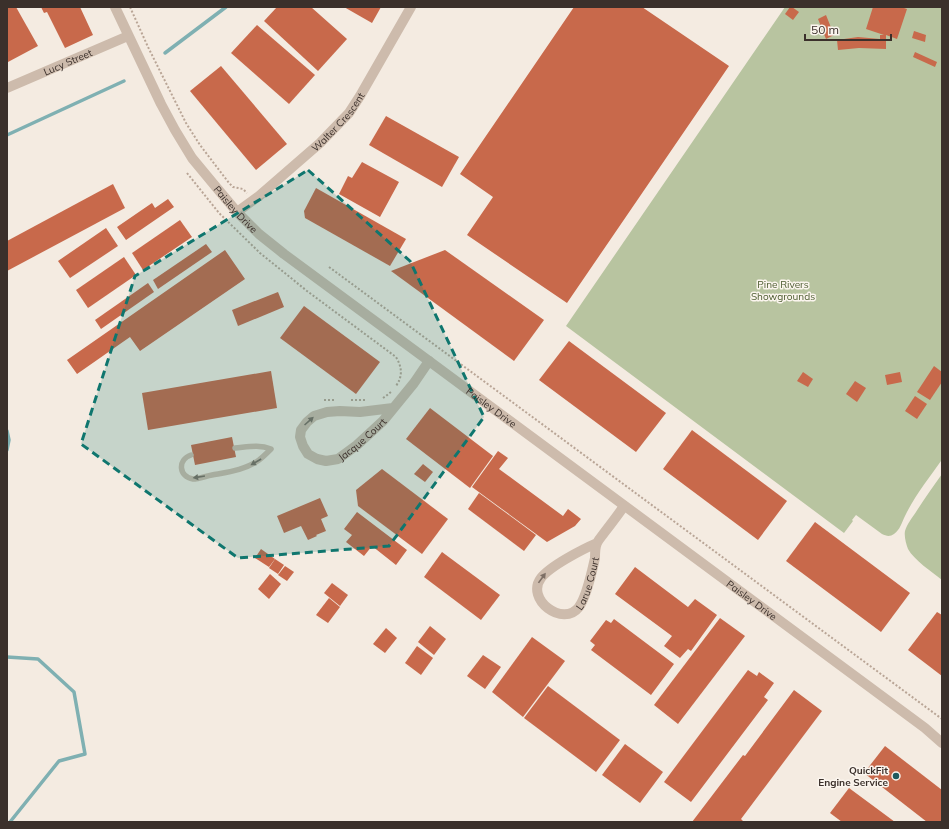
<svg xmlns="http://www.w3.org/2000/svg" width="949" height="829" font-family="Mulish,sans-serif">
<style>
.green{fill:#b8c4a0}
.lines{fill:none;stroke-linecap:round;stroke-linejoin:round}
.stream{stroke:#7fb0b2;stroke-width:3.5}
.building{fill:#c8694b}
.path{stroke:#b9a596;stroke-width:2;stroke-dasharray:2 2;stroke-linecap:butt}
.service{stroke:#cdbbac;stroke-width:5.5}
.minor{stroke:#cdbbac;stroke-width:10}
.oneway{fill:#7d6f65}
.marked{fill:#0f766e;fill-opacity:0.2;stroke:#0f766e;stroke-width:3;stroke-dasharray:8 5;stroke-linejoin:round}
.poi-dot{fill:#1f5a5e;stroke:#fbf5ee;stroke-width:1.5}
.labels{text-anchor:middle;stroke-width:3;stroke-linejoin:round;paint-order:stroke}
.street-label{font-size:10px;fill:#3b302b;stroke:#fbf5ee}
.park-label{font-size:10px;fill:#4a5a2e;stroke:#fbf5ee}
.poi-label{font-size:10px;font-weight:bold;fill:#3b302b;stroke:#fbf5ee;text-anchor:end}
</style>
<rect width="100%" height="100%" fill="#f4ebe1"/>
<g class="green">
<path d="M785 7H942V461H941C929 478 914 497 905 516 902 522 900 530 894 534 890 537 886 536 882 534L856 515 852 520 853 521 844 533 566 326Z"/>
<path d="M942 474V580C932 572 914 560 908 549 906 544 904 536 905 531 907 524 912 518 916 512 924 499 933 487 942 474Z"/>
</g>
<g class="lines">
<g class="stream">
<path d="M165 53 226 7"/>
<path d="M7 135 124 81"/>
<path d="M7 431 9 440 7 450"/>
<path d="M7 657 38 659 74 692 85 754 59 761 10 822"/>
</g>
</g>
<g class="building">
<path d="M7 7H16L38 46 8 62 7 60Z"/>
<path d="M41 7H80L93 35 65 48 47 12 44 13Z"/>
<path d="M277 7H311L347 39 318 71 264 21Z"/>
<path d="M344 7H381L372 23Z"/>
<path d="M574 7H642L729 66 567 303 467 235 493 197 460 174Z"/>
<path d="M790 7H792L799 12 793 20 785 14Z"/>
<path d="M873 7H901L907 9 897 39 886 35V49L859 48 838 50 837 40 858 37 880 39V35H884L866 29Z"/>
<path d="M826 15 834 35 826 39 818 19Z"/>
<path d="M257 25 315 75 289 104 231 53Z"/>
<path d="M914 31 926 35 925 42 912 38Z"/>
<path d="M915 52 937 62 935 67 913 57Z"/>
<path d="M221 66 287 144 256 170 190 91Z"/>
<path d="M386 116 459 157 442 187 369 145Z"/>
<path d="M362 162 399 182 380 217 339 194 348 176 352 178Z"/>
<path d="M113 184 125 208 7 271V241Z"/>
<path d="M316 188 406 239 390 266 305 218 304 211Z"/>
<path d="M168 199 174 207 126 240 117 227 152 203 155 208Z"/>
<path d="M180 220 192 237 143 270 132 253Z"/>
<path d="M106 228 118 246 70 278 58 261Z"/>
<path d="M206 244 212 252 158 289 153 280Z"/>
<path d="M225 250 245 279 140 351 130 337 77 374 67 360Z"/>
<path d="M445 250 544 320 514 361 391 271Z"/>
<path d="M124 257 136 275 88 308 76 290Z"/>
<path d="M148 283 154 292 101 329 95 320Z"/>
<path d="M278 292 284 307 238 326 232 310Z"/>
<path d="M304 306 380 362 356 394 280 338Z"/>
<path d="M569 341 666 413 636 452 539 380Z"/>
<path d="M934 366 942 372V382L930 400 917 392Z"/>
<path d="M271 371 277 408 148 430 142 393Z"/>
<path d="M803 372 813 379 808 387 797 381Z"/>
<path d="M900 372 902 382 887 385 885 375Z"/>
<path d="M855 381 866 388 857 402 846 394Z"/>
<path d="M915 396 927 404 917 419 905 411Z"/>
<path d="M430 408 493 456 470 488 406 439Z"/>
<path d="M692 430 787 501 758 540 663 469Z"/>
<path d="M232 437 236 457 195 465 191 445Z"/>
<path d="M498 451 508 458 499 469 563 516 568 509 581 519 575 526 547 542 472 487Z"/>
<path d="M423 464 433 472 425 482 414 474Z"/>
<path d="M382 469 448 519 422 554 358 506 356 490Z"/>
<path d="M479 493 536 535 524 551 468 509Z"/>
<path d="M320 498 328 516 321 519 326 531 316 535 317 536 308 540 301 526 284 533 277 516Z"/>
<path d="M357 512 407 550 396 565 372 546 364 556 346 542 352 535 344 529Z"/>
<path d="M815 522 910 593 881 632 786 561Z"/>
<path d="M261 549 275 559 269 567 255 558Z"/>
<path d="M442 552 500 595 481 620 424 577Z"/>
<path d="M275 559 284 565 278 574 269 568Z"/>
<path d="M285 566 294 572 287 581 278 575Z"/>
<path d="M635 567 688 607 695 599 717 615 691 651 688 649 680 658 664 646 672 636 615 594Z"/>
<path d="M270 574 281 584 269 599 258 589Z"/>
<path d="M332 583 348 595 340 606 324 593Z"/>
<path d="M329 598 340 607 328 623 316 615Z"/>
<path d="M937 612 942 615V676L908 650Z"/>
<path d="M720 618 745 636 678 724 654 705Z"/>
<path d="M614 619 674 664 651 695 591 650 595 645 590 641 606 620 611 623Z"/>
<path d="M430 626 446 639 434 655 418 642Z"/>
<path d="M386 628 397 638 385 653 373 644Z"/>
<path d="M532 637 565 661 523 717 492 692Z"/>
<path d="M417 646 433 658 421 675 405 663Z"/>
<path d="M483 655 501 667 485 689 467 676Z"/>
<path d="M748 670 757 676 759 672 774 683 764 697 768 700 691 802 664 782Z"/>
<path d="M548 686 620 740 596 772 524 718Z"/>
<path d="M794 690 822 711 741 819 744 822H692L743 755 745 756Z"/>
<path d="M625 744 663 772 640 803 602 775Z"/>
<path d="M885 746 942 790V822H927L864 773Z"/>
<path d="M849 788 895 822H842L830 813Z"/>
</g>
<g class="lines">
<g class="path">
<path d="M130 7 148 47 186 123 200 145 229 183 233 187 243 189 247 193"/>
<path d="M187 173 219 213 260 253 307 291 396 357C402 367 403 376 396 386"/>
<path d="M329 267 942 719"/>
<path d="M383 398 386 396 392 391"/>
<path d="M324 400H335"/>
<path d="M351 400H365"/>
</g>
<path class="service" d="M191 455C177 460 179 477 193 479 199 479 206 476 212 475 228 472 245 470 259 460 263 457 267 453 271 449 259 444 247 447 235 448"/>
<g class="minor">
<path id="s1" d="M115 7 161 104 175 130 192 158 216 187 237 212 259 234 284 254 429 361 925 728 942 743"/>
<path id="s2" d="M7 88 128 36"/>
<path id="s3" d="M237 212 259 196 320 143 349 113 360 96 411 7"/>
<path id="s4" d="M393 408 360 412 340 411 327 412 314 416 307 422 301 430 300 437 303 446 308 454 317 459 326 461 338 459 357 445 383 421 414 383 429 361"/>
<path id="s5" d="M597 543C583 549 550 566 541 578 525 599 563 628 579 607 587 596 592 571 595 558 595 553 595 547 597 543 599 539 602 536 604 533 611 524 618 515 624 506"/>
</g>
</g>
<defs><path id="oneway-solid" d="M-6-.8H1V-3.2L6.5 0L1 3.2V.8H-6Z"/></defs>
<g class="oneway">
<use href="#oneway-solid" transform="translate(309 421) rotate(-42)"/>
<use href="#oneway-solid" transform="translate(256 462) rotate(150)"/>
<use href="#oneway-solid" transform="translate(199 477) rotate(171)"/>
<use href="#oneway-solid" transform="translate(542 578) rotate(-54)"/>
</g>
<path class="marked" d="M308 170 410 261 484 417 389 546 238 558 81 444 135 276Z"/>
<circle class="poi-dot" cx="896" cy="776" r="4"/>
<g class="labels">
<g class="street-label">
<text dy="4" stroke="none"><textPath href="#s2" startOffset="66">Lucy Street</textPath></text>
<text dy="4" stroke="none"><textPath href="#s3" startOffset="136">Walter Crescent</textPath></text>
<text dy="4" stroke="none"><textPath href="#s1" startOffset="237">Paisley Drive</textPath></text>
<text dy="4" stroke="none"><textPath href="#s1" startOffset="561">Paisley Drive</textPath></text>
<text dy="4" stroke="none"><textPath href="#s4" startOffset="188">Jacque Court</textPath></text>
<text dy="4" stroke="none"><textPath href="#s5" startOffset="161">Larue Court</textPath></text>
<text dy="4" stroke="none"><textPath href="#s1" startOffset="885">Paisley Drive</textPath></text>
</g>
<g class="park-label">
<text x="783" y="288">Pine Rivers<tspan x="783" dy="12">Showgrounds</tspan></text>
</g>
<g class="poi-label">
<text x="888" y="774">QuickFit<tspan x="888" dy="12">Engine Service</tspan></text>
</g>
</g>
<rect width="949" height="829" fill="none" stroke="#3b302b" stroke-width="16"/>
<path d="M805 34v6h86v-6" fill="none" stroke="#3b302b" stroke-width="2"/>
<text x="811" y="34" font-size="12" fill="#3b302b" stroke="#fbf5ee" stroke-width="3" paint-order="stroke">50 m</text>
</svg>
